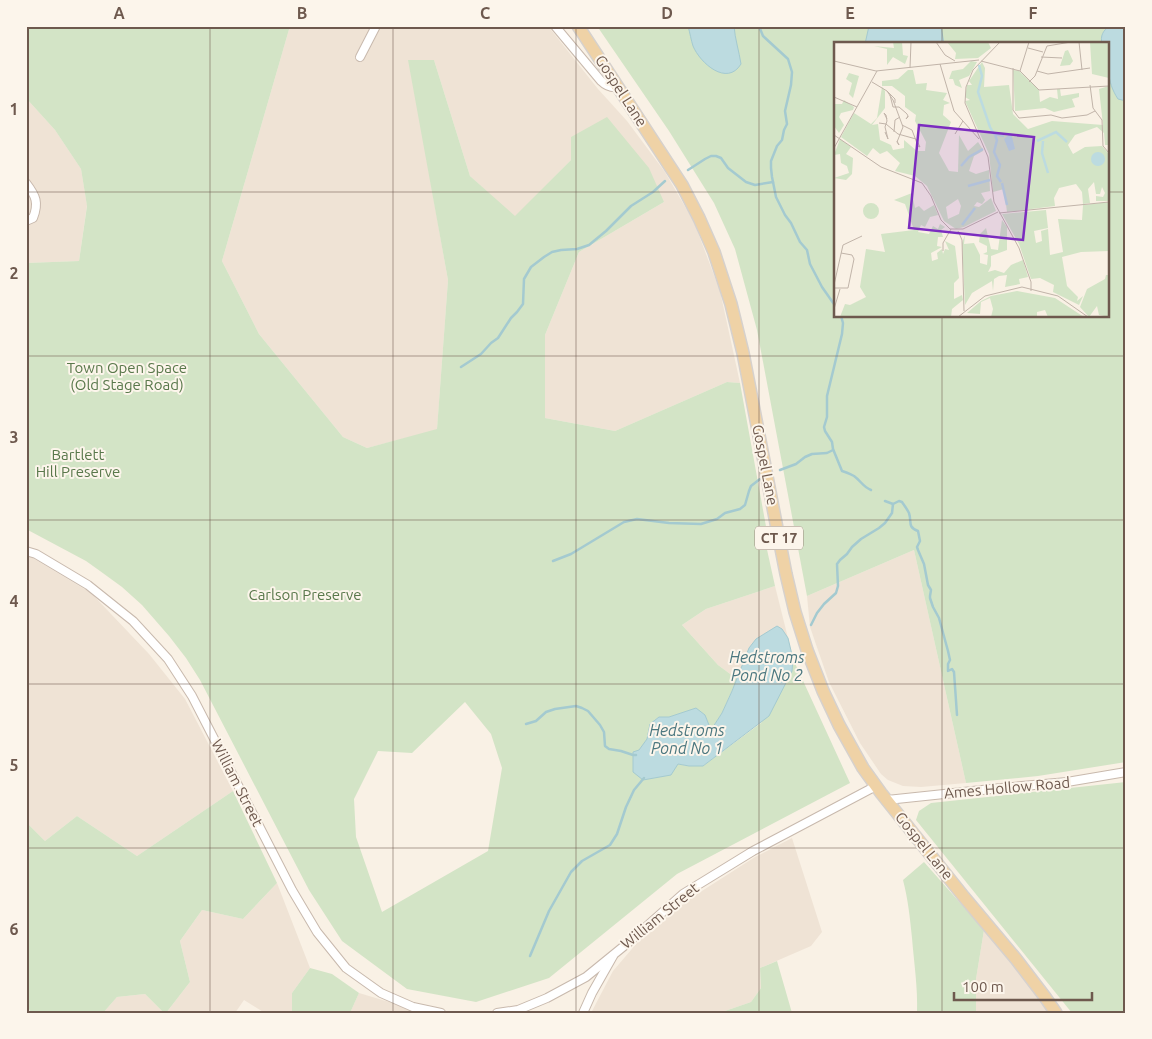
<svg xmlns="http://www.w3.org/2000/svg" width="1152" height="1039" font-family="Ubuntu,sans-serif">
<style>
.residential{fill:#efe3d5}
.green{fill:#d3e4c6;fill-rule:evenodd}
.water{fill:#bcdbe0;stroke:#a4cad0}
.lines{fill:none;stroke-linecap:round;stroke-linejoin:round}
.stream{stroke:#a4cad0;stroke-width:2.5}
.minor-casing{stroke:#c8b9ad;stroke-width:10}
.primary-casing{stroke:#d6d1cd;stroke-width:14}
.minor{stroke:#fff;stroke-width:8}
.primary{stroke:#efd2a6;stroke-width:11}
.grid{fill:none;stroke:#6e594e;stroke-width:1;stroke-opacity:0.55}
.labels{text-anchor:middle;stroke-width:4;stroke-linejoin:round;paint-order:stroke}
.shield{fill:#fcf5eb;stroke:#99887d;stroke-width:1}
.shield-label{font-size:14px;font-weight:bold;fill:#6e594e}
.street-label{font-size:15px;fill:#6e594e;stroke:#fcf5eb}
.park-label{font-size:15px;fill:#59784b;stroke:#fcf5eb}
.water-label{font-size:16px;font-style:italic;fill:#4b777f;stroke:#fcf5eb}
.inset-river{fill:none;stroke:#bcdbe0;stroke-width:2.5}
.inset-road{fill:none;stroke:#c1b4a9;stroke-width:1}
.view{fill:#7b2cbf;fill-opacity:0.15;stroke:#7b2cbf;stroke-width:2.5}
.inset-edge{fill:none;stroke:#6e594e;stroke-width:2.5}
.neatline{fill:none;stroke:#6e594e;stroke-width:2}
.grid-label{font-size:16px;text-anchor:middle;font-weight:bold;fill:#6e594e}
</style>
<rect width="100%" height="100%" fill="#f9f1e5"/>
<g class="residential">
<path d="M290 26H548L598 89 627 121 665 172 694 222 720 291 740 383 727 382 615 431 545 418V335L579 252 664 202 571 160 515 217 470 176 434 60H409L448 280 437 430 367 448 343 437 259 334 222 261Z"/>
<path d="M26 98 55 130 81 169 87 205 79 261 26 263Z"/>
<path d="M914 550 966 783 921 787 903 786 888 780 881 774 860 743 829 682 810 627 807 596Z"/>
<path d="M26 556 31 557 91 593 149 654 185 699 233 791 137 856 77 816 45 841 26 822V780L29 777 26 770Z"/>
<path d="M775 586 788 638 782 629 749 648 737 679 718 665 682 625 706 609Z"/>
<path d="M792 838 822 932 811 946 760 968 761 988 751 1002 725 1011 724 1013H591L613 971 643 936 691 898 755 857Z"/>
<path d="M277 883 310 968 292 993V1013H265L244 1000 235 1013H166L190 982 180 941 202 910 243 919Z"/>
<path d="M984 930 1024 978 1049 1013H976V979Z"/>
<path d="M359 993 426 1013H350Z"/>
<path d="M145 994 164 1013H103L117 997Z"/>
</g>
<g class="green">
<path d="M26 26H290L222 261 259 334 343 437 367 448 437 429 448 280 408 60H434L470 176 515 216 571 160V137L607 117 649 168 664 202 579 252 545 335V418L615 431 727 382 740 383 769 543 766 545 775 586 706 609 682 625 718 665 737 679 722 713 711 730 705 715 696 709 669 717H659L650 724 647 739 639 751 678 764 689 766H703L761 723 792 671 793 659 850 783 677 874 549 978 476 1002 407 989 342 941 309 890 200 680 186 658 169 636 142 605 122 587 100 571 86 561 26 529V263L79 261 87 206 81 169 55 130 26 98ZM465 702 491 734 502 768 488 851 382 912 356 837 354 799 378 751 412 753Z"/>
<path d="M597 26H1126V762L1038 776 966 783 914 550 807 596 757 330 735 249 714 203 669 131ZM836 44H1108V316H836Z"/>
<path d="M1126 782V1013H1072L916 820 919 811 931 803Z"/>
<path d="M233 791 277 883 243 919 202 910 180 941 190 982 166 1013H164L145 994 117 997 103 1013H31L26 1003V822L45 841 77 816 137 856Z"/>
<path d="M924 862 984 930 976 979V1013H917C918 988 914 963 912 938 910 918 908 899 903 880Z"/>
<path d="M777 961 792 1013H724L725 1011 751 1002 761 988 760 968Z"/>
<path d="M310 968 332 974 359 993 350 1013H292V993Z"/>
</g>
<g class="water">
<path d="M688 26H734C735 39 739 51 741 64 727 87 700 63 693 46 691 40 690 33 688 26Z"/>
<path d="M869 26H941L944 44H865Z"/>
<path d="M1110 26H1126V101L1118 99C1106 81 1108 64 1108 44H1102C1100 36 1103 30 1110 26Z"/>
<path d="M777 626 782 629 788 638 793 659 792 671 769 716 703 766H689L678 764 671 775 643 780 633 772V752L639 750 647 739 650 724 659 717H669L696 708 705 715 711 730 722 713 732 691 749 648 756 639Z"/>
</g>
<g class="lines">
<g class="stream">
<path d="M759 26 763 36 788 59 792 72 791 85 785 111 787 124 784 130 782 140 777 146 771 161V168L772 177 776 197 785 215 791 223 800 242 807 250 810 264 822 287 836 307"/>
<path d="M854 26 859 27"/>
<path d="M688 170 705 159 711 156H716L721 158 728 168 746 182 755 185 773 182"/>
<path d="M841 316 843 323 842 334 827 396V417L824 427 825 431 832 442 833 449 842 471C846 472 850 474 854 476 861 481 863 487 871 490"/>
<path d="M461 367 481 354 491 343 498 338 511 318 517 312 523 304 524 279 531 267 544 257 552 252 561 250 577 249 589 245 606 231 631 206 653 192 665 181"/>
<path d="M780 470 796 464 805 457 812 454 827 453 833 450"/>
<path d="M885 501 893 504 899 501 902 502C904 505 907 509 909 513 912 522 907 527 918 531L920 541 917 547 918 550 924 564 928 585 931 590 930 596V598L933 607 939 618 948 651 950 660 948 664V671L952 669 954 672 957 715"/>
<path d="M553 561 571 554 624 522 637 519 669 523 701 524 717 519 725 513 740 509 745 505 749 491 751 486 760 479"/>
<path d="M811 625 817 613 824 604 836 593 838 586 837 564 840 560 847 554 852 547 861 539 879 528 885 523 892 513 893 504"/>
<path d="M526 724 536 721 546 712 555 709 576 706 582 708 588 711 600 725 604 732 605 746 609 749 621 751 633 755H636"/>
<path d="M530 956 549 911 571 872 582 861 610 845 617 834 626 807 634 790 644 778"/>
</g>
<defs>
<g id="minor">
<path d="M555 26 601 81C606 86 611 88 618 87"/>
<path d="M360 57 376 26"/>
<path d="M26 183C36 196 39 203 33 218L26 221"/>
<path d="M26 551 36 554 88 585 133 621 168 659 192 696 292 890 317 932 346 968 381 993 413 1007 441 1013"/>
<path d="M887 800 1001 788 1067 782 1126 772"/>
<path d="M497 1013 518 1010 547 998 586 977 629 942 683 894 753 851 876 786"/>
<path d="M583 1013 592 993 613 956"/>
</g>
<path id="primary" d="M578 26 682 185 699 218 714 252 731 304 743 353 776 523 786 574 795 612 807 650 823 691 839 725 863 768 881 793 964 897 1016 959 1045 997 1056 1013"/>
</defs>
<use href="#minor" class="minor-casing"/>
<use href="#primary" class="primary-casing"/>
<use href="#minor" class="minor"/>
<use href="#primary" class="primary"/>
</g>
<path class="grid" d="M210 26V1013M393 26V1013M576 26V1013M759 26V1013M942 26V44M26 192H836M1108 192H1126M942 316V1013M26 356H1126M26 520H1126M26 684H1126M26 848H1126"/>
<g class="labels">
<rect class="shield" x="755" y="526.5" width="48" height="23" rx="4"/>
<g class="shield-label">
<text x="779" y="543">CT 17</text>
</g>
<g class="street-label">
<text transform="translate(621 91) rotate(57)" y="5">Gospel Lane</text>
<text transform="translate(765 465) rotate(79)" y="5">Gospel Lane</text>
<text transform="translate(237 783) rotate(63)" y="5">William Street</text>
<text transform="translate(1007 788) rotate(-5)" y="5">Ames Hollow Road</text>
<text transform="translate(924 846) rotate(51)" y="5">Gospel Lane</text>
<text transform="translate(660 916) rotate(-39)" y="5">William Street</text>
</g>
<g class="park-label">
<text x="127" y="373">Town Open Space<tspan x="127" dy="17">(Old Stage Road)</tspan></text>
<text x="78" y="460">Bartlett<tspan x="78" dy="17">Hill Preserve</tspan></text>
<text x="305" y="600">Carlson Preserve</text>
</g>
<g class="water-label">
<text x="767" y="663">Hedstroms<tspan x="767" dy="18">Pond No 2</tspan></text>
<text x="687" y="736">Hedstroms<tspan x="687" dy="18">Pond No 1</tspan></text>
</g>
</g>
<g transform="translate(834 42)">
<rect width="275" height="275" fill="#f9f1e5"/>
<path d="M59 0H68L69 13 74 14 71 22 59 15 53 23V7L40 4 60 6ZM113 0H154L157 6 144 16 121 17 122 11ZM256 0H275V36L258 32ZM234 8 239 19 236 23 226 24 231 9ZM137 19 143 20 135 34 125 38 128 46 121 43 119 37H115L118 29 129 27ZM148 20 151 26 150 45 175 43 179 72 194 87 218 79 269 83 265 47 275 44V103H271L270 91 263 85 241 93 234 103 239 112 251 105 268 104 275 112V159H262V154L269 155 271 151 268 145 266 152H262L260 140 254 147 256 161 249 162 248 150 242 142 225 146 220 156 221 164 173 170 170 147 159 150 155 112 131 59 136 58 131 55 133 43H138L135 39ZM74 28H79L82 42 93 41 92 48 113 51 109 58 116 61 110 63 109 73 117 80 105 111 115 129 124 130 125 93 134 109 144 100 148 106 149 109 140 114 135 129 142 132 155 128 156 149 147 151 151 158 148 162 143 160 140 164 145 165 157 156 162 169 130 185 122 187 110 179 93 144 81 134 61 129 66 121 53 109 46 112 39 106 33 114 7 95 20 71 37 82 43 76 48 45 51 49V66L38 83 44 82 46 98 57 103 59 108 70 106V98L83 109H91L92 100 81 79 82 73 71 65V54L58 44H48V39L64 37ZM124 157 127 164 125 172 114 177 112 165ZM179 28 185 29 205 48 206 60 216 55 224 57 223 47H226L227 54 245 51V55L238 57 241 65 220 70 211 66 181 69ZM15 31 25 34 19 56 15 52 18 41 12 37ZM10 58 20 65 19 68 7 71 5 75 10 83 5 91 0 84V62H8ZM6 97 17 105 12 112 19 116 18 132 12 138 0 136 15 131 13 124 7 121 6 112 0 113ZM78 151 81 166 85 164 90 169 100 163 104 173 96 175 91 185 87 183 84 190 95 192 99 184 104 187 106 182 111 185 107 188 109 195H104L103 204 108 205 97 211 98 219 104 217 103 211 108 207 109 212 111 207 115 208 111 199 121 204 125 236 120 241V257L128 253 129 258 118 267 117 275H6L11 262 16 263 32 255 26 245 32 207 51 210 47 192 80 188 71 162 60 158ZM275 160V209L247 210 228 215 233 244 244 255 243 259 249 254 245 263 219 250 220 243 206 236 197 237 185 202 168 172 212 168 214 186 200 189 202 201 208 199 207 189 214 187 216 213 229 210 224 177 248 178 249 163ZM29 169a8 8 0 1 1 16 0a8 8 0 1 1-16 0ZM168 178 173 185V208L157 214V224L154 230 161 228 170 231 177 223 189 218 194 235 185 237 186 242 171 245 173 233 165 234 160 237 159 249 158 239 138 251 131 263 128 201 131 193 130 202 140 201 146 213V221L153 223 154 213 149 212 153 210V204L145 200 146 192 152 186 157 207 164 208ZM272 233H275V275L265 273 263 264 255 275 246 265 253 247 271 237ZM183 249 221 256 250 275H214L211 268 203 270V275H157L159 267 156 256 147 260 146 272 133 271 147 259 157 254Z" fill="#d3e4c6" fill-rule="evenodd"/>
<path d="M177 91 181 107 175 109 170 97ZM257 117a7 7 0 1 1 14 0a7 7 0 1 1-14 0Z" fill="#bcdbe0"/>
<path class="inset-river" d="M145 23 148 34 144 50 156 85 160 92 170 94M161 93 163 98 160 110 166 123 163 134 167 140M203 99 222 90 233 100M209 99 208 111 214 131M127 124 135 115 149 107M168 141 173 163M134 144 156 138M128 183 141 166"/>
<path class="inset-road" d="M102 0 111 13 121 19M166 0 139 28 132 45 131 61 154 115 160 160 185 206 197 240V249M245 0 248 28M194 6 209 10M207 15 228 16M0 19 42 29 145 18M147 19 186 29 205 48 275 44M106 22 120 69 145 97M76 26 77 0M179 26V68L185 76 217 73 228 76 253 73 261 69M186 29 195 0M203 29 214 32 256 26M38 40 53 49 59 58 69 85 63 100 65 103 63 99M195 40 201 34 213 4 237 0M256 43 259 66 268 78 269 104 275 111M53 49 61 57V61M56 53 59 65H65L72 71 73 72 74 74V75L72 77 74 74M0 55 23 65M45 81 52 82 64 92 82 97M68 83 78 88 84 104 86 105 82 97M51 90 54 97 51 85 53 79 52 73 50 71 53 77M60 90 61 78 66 75M121 92 129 79M0 93 47 125 88 141 97 154 107 178 116 187H129L164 170M0 106 43 29M165 171 275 160M124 189 128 198 130 269M109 209V201L117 187M0 243 9 203 28 194M0 246H14L20 217 18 213 7 211M0 267 6 247M124 275 151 254 188 245 224 254 254 275"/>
<path class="view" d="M85 83 200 95 189 198 75 186Z"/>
<rect width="275" height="275" class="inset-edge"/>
</g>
<rect width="1152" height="1039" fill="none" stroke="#fcf5eb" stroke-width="55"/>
<path d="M954 992v8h138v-8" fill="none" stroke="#6e594e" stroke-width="2.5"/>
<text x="962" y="992" font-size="15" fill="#6e594e" stroke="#fcf5eb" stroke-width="4" paint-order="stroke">100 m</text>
<rect x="28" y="28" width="1096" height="984" class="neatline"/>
<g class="grid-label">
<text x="119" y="19">A</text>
<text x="302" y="19">B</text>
<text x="485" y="19">C</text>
<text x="667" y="19">D</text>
<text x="850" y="19">E</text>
<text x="1033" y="19">F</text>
<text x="14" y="115">1</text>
<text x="14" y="279">2</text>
<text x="14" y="443">3</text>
<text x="14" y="607">4</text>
<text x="14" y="771">5</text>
<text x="14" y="935">6</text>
</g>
</svg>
